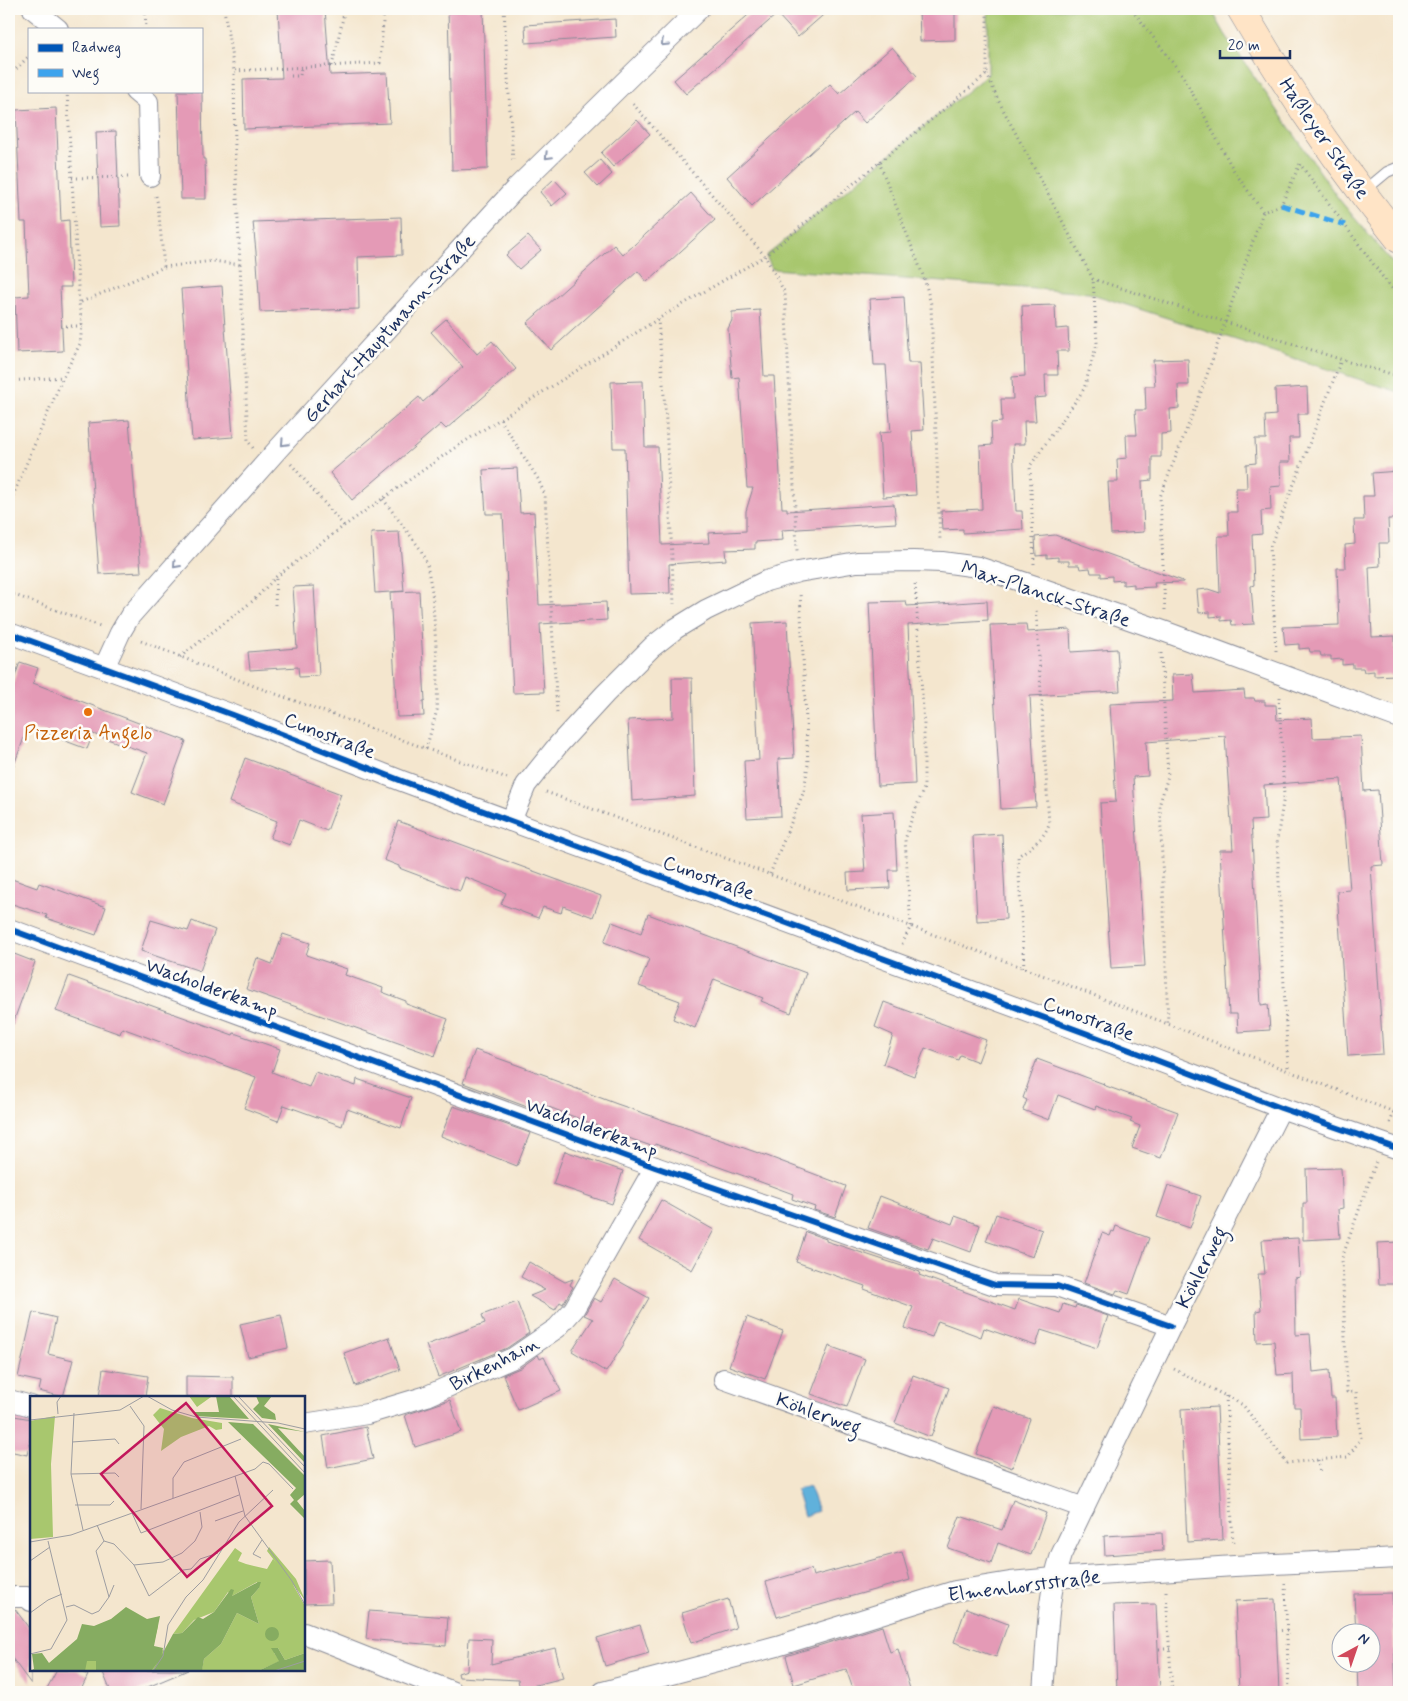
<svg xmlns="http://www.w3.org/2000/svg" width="1408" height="1701" font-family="Mynerve,sans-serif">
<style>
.green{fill:#a8c76e;stroke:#627b66}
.water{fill:#61b1db;stroke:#3e709c}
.building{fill:#e49ab6}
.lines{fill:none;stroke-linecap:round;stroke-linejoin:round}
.lane-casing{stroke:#888a96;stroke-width:12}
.street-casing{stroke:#888a96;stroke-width:22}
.secondary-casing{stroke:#888a96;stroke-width:29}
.path{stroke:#888a96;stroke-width:3;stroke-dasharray:1 4;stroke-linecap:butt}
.lane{stroke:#fff;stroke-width:10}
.street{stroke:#fff;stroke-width:20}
.secondary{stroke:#ffe4c6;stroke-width:28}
.quiet{stroke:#3da3ed;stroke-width:5;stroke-dasharray:10 5;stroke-linecap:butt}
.cycleway-casing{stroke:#fdfcf7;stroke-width:9}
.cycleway{stroke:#0057b8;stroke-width:6}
.oneway{stroke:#8d97ae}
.food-dot{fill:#e8710a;stroke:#fdfcf7;stroke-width:2}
.labels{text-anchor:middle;stroke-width:5;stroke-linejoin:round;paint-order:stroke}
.street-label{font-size:20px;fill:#1b2f5e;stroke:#fdfcf7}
.food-label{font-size:20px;fill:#c56008;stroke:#fdfcf7}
.inset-road{fill:none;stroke:#9d9da1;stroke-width:1}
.view{fill:#c2185b;fill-opacity:0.15;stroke:#c2185b;stroke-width:2.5}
.inset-edge{fill:none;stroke:#1b2f5e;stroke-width:2.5}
</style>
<rect width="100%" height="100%" fill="#fdfcf7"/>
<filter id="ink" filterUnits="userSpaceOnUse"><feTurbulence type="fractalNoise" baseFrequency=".02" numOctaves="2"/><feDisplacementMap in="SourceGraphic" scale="10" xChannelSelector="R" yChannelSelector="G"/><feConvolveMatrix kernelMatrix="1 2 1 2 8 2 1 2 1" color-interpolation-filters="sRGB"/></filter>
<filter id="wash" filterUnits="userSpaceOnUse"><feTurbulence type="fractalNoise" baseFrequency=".0096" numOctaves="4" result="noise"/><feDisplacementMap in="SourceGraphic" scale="20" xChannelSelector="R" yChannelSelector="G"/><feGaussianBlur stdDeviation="1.12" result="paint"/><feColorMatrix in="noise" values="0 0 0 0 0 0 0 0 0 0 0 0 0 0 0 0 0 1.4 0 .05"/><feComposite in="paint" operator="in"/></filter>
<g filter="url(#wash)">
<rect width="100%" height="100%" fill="#f4e6ce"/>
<path class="green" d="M988 9H1211L1225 34 1338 198 1399 271V392L1089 293 772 269 766 256 988 74Z"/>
<path class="water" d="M809 1486 818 1511 804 1516 796 1490Z"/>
<g id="blocks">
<g class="building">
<path d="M278 9H325L330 75 387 73 390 123 244 129 243 79 282 78Z"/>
<path d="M448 9H483L488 169 452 170Z"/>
<path d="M755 9H830L798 37 777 14 686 94 674 80Z"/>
<path d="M919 9H955V40L920 41Z"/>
<path d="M615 19 616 37 526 43 525 25Z"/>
<path d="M892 47 917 76 865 123 855 112 752 206 727 177 830 84 839 94Z"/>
<path d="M178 91H202L203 159H205L206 199H181Z"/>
<path d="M56 108 61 221 69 220 71 287H60L63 351 17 353 15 297 29 296 26 222H21L16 110Z"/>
<path d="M637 120 650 134 613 167 601 153Z"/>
<path d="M116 131 120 226 100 227 96 132Z"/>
<path d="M600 160 612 174 598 187 585 173Z"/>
<path d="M554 179 567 193 552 206 540 192Z"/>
<path d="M691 193 715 220 647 282 638 271 551 350 527 323 614 245 623 255Z"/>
<path d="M401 217 402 255 358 257 359 309 260 312 257 262 253 222Z"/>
<path d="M528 236 541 250 519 269 506 255Z"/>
<path d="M222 286 233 437 192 440 181 289Z"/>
<path d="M904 297 908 363H920L924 430 912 431 916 495 883 497 879 433 891 432 889 409 886 365H874L870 299Z"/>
<path d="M1055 305 1056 329 1068 328 1069 351H1057L1058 375H1045L1046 397 1034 398 1036 421H1024L1025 444H1013L1016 511H1022L1023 529 963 533V529L942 530 941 511 982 509 980 446 992 445 991 423 1002 422 1001 399H1013L1012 377 1025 376 1022 306Z"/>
<path d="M760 310 764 376H774L782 508H787V511L894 504 896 523 782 530 783 540 755 542V549L725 550 726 560 669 564 670 593 629 594 625 448H613L611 382 643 381 645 447H658L662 545 709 543 708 533 746 531V511L753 488H747L739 377 732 378 728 329 732 320V312Z"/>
<path d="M446 319 477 354 492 341 516 369 446 429 441 424 352 500 330 473 419 397 423 402 463 367 431 332Z"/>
<path d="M1188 359 1189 385H1178L1179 408 1170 409 1171 433 1161 434V457H1152V480L1142 481 1144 532 1111 534 1108 482H1118L1117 459 1127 458 1126 435H1137L1135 410H1146L1145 386H1155L1153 360Z"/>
<path d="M1307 387 1308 414H1298L1299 438H1289L1290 462H1280L1281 486 1270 487 1271 510 1261 511 1262 534 1252 535 1254 585 1251 586 1254 624 1232 625 1231 620 1221 621V616L1210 617V612L1199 613 1197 590 1208 589 1220 593 1218 536H1229L1228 512H1237L1236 488H1247L1246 464 1256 463 1255 439H1266L1265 416 1276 415 1275 389Z"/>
<path d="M129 420 141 572 99 574 88 423Z"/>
<path d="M517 468 520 513 534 512 539 605 606 602 607 620 540 624 544 692 513 693 503 514H486L483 470Z"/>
<path d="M1399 471V495H1397L1398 519H1388L1389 543H1379L1380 566 1369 567 1372 637 1395 636V675L1374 676V671L1364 672 1363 668H1353V664L1342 665V659L1331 660V656H1321L1320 652H1310L1309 648 1299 649V644L1285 645 1283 627 1339 625 1337 568H1346L1345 545 1355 544 1354 520H1364L1363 496H1374L1372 473Z"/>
<path d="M399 532 404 591 391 592 419 591 425 701H423L424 716 397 717 390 592 375 593 371 533Z"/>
<path d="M1055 535 1183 581V582L1154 583 1155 587 1134 588V584L1123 585V580L1112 581V576L1101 577V573H1091L1090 568 1080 569 1079 565H1069V561H1058V557L1047 558V555L1036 556 1035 537Z"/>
<path d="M314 586 319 676 299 677 298 667 250 670 248 652 297 648 293 587Z"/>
<path d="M906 601 907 606 987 601 988 620 908 625 915 784 878 786 869 602Z"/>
<path d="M787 621 794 758 778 759 781 816 747 818 744 761 759 760 752 623Z"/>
<path d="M1026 624 1027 632 1070 629 1071 652 1117 649 1120 691 1030 696 1036 807 1001 809 990 625Z"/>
<path d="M20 662 38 668 33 683 186 741 163 804 132 792 147 753 93 734 87 749 28 727 11 773H9V694Z"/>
<path d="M1193 674 1195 693 1244 690 1245 698H1254L1255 701H1265V705H1276L1277 720 1312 718 1313 738 1361 736 1364 791 1378 790 1383 865 1371 866 1383 1054 1348 1056 1337 891 1350 890 1341 779 1264 785 1266 820 1251 821 1261 1005 1268 1004 1270 1030 1238 1032 1237 1014H1229L1220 850H1233L1225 736 1146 742 1148 776 1133 777 1145 966 1111 968 1100 803 1116 802 1110 704 1173 701 1172 675Z"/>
<path d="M672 678H692L695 796 632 801 628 720 673 718Z"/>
<path d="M245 758 341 794 327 831 299 820 290 845 270 838 277 821 229 802Z"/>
<path d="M894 812 897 870H889L890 888 848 890 847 873 865 872 861 814Z"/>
<path d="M398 821 601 896 593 917 563 906 561 913 543 907 538 918 501 904 506 893 465 877 460 891 399 868V866L384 860Z"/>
<path d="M1002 834 1006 919 977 921 973 836Z"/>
<path d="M9 878 37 888 39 883 106 907 96 935 46 918 47 915 9 903Z"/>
<path d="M648 914 806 973 791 1013 761 1001 763 998 714 979 695 1028 673 1019 680 1001 639 986 649 959 604 942 612 922 641 933Z"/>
<path d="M151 920 188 931 192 921 215 930 200 971 141 951Z"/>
<path d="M283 934 310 943 306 955 347 969 345 975 383 988 382 992 406 1001V1004L448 1019 435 1056 246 989 257 958 272 964Z"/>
<path d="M9 952 35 962 11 1029 9 1028Z"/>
<path d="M69 976 233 1035 234 1033 280 1049 272 1072 309 1087 315 1072 356 1086 357 1079 411 1098 401 1128 347 1109 342 1126 284 1105 278 1121 244 1108 256 1077 122 1028 120 1034 56 1011Z"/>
<path d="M884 1002 986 1040 978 1062 960 1055 958 1060 925 1048 914 1076 883 1064 893 1035 875 1027Z"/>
<path d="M475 1050 548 1076V1078L617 1104 767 1156 846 1186 835 1217 814 1210 815 1207 792 1199 793 1194 758 1181 655 1144 654 1147 634 1140 541 1104 538 1111 463 1083Z"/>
<path d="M1037 1059 1104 1084 1103 1085 1178 1112 1161 1158 1132 1148 1140 1126 1130 1122 1132 1119 1096 1106 1095 1109 1058 1095 1049 1120 1023 1110 1027 1100 1023 1098Z"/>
<path d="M453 1106 530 1133 517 1166 441 1136Z"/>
<path d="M565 1151 623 1171 612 1204 553 1184Z"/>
<path d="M1341 1168 1343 1208 1338 1209 1340 1238 1303 1240V1203H1307L1306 1169Z"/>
<path d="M1168 1185 1201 1196 1190 1228 1157 1217Z"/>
<path d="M880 1196 952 1224 955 1216 980 1225 971 1252 933 1238 928 1249 868 1228Z"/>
<path d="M661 1200 714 1230 692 1270 639 1240Z"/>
<path d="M996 1214 1042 1230 1033 1257 986 1241Z"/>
<path d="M1116 1226 1149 1238 1129 1294 1117 1290 1115 1294 1084 1283 1102 1233 1110 1236 1112 1231 1114 1232Z"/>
<path d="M806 1232 826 1239V1241L920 1272 919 1275 1015 1310 1019 1299 1060 1313 1063 1304 1075 1308 1076 1305 1108 1316 1097 1348 1041 1330 1036 1346 984 1328 981 1337 938 1321 932 1337 905 1328 913 1307 864 1289 865 1286 796 1262Z"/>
<path d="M1298 1238 1300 1277 1295 1278 1296 1335 1310 1334 1313 1372 1329 1370 1331 1398H1335L1337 1437 1301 1439 1300 1407H1294L1293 1374 1277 1375 1274 1341 1257 1342 1256 1311 1261 1310 1258 1274H1265L1262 1240Z"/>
<path d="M1399 1242V1284H1379L1377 1243Z"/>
<path d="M529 1262 565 1282 573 1279 570 1285 573 1287 564 1302 563 1304 560 1302 555 1310 530 1296 545 1290 521 1277Z"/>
<path d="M615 1279 649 1298 623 1343 624 1344 606 1372 572 1351 593 1319 584 1315 594 1298 601 1302Z"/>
<path d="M517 1302 529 1333 507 1348 438 1377 426 1345 485 1323 482 1315Z"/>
<path d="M33 1312 56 1318 48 1354 73 1360 63 1397 39 1391 41 1382 18 1377Z"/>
<path d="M281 1315 288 1348 248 1357 240 1324Z"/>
<path d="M747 1317 783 1331 765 1379 729 1366Z"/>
<path d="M389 1337 400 1370 355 1386 344 1353Z"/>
<path d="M829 1346 865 1359 847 1407 811 1394Z"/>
<path d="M538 1355 540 1359 544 1357 561 1391 518 1410 503 1375 520 1368Z"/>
<path d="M103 1369 148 1376 145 1397H99Z"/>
<path d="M913 1375 949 1388 931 1437 895 1423Z"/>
<path d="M186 1376 233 1377V1397H186Z"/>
<path d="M450 1400 461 1432 415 1447 405 1415Z"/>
<path d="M994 1406 1030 1419 1012 1468 976 1454Z"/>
<path d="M1217 1407 1223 1540 1187 1542 1181 1409Z"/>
<path d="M9 1415 31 1419V1435L27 1455 9 1451Z"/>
<path d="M366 1427 373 1459 328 1468 323 1436Z"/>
<path d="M1013 1500 1046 1513 1031 1555 998 1543 991 1563 948 1548 960 1516 1002 1530Z"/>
<path d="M1162 1533 1163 1551 1105 1555 1104 1536Z"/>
<path d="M902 1552 910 1580 777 1617 766 1582 811 1569 813 1576Z"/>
<path d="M330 1560 332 1603 304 1604V1561Z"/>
<path d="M1392 1593 1396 1692H1358L1357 1664H1370V1634H1356L1354 1594Z"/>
<path d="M728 1599 736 1628 691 1643 682 1613Z"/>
<path d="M1275 1599 1279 1692H1239L1235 1601Z"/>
<path d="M1156 1604 1160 1692H1117L1114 1605Z"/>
<path d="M966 1608 1008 1624 996 1657 954 1642Z"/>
<path d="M9 1609H15L31 1631V1684L9 1654Z"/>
<path d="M369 1611 448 1617 446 1646 366 1639Z"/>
<path d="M640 1625 649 1653 605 1666 597 1638Z"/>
<path d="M882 1626 890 1652 898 1649 911 1692H876L874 1687 854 1692 846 1669 794 1685 786 1656Z"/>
<path d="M469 1638 492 1639 491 1664 555 1648 563 1678 520 1689 518 1680 459 1677 458 1673 467 1670Z"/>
<path d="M57 1670H77L88 1675 80 1692H45Z"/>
<path d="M102 1670H188L136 1692H111Z"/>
</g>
</g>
</g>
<g filter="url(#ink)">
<use href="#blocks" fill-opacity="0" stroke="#888a96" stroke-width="1"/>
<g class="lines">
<defs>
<path id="lane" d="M1363 192 1387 172 1399 167"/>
<g id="street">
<path d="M33 9 58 29"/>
<path d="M135 91 148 102 150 176"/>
<path d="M9 633 233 715 402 781 1088 1034 1281 1108 1399 1149"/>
<path d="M104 668 120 633 130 616 278 449 517 187 699 9"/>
<path d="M511 821 526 785 559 744 605 694 652 647 675 629 706 610 766 581 798 572 857 562 913 561 942 562 978 567 1035 586 1166 632 1399 718"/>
<path d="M9 929 655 1167 995 1285 1057 1286 1171 1326"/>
<path d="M724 1379 1084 1508"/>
<path d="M9 1400 31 1406"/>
<path d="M304 1424 367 1414 427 1396 513 1358 557 1328 574 1309 655 1167"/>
<path d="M9 1597H27L31 1601"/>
<path d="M304 1633 453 1692"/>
<path d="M603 1692 777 1646 955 1591 1010 1582 1054 1578 1234 1566 1399 1558"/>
<path d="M1043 1692C1047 1646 1046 1600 1061 1555L1171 1326 1281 1108"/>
</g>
<path id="secondary" d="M1241 9C1287 89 1340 167 1399 239"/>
</defs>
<use href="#lane" class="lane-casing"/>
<use href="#street" class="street-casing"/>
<use href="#secondary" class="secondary-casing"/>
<g class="path">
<path d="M145 9 146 29"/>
<path d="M224 9 234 71"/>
<path d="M504 9 513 163"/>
<path d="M1133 9 1137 16 1183 76 1234 171 1263 212 1281 205 1300 164 1382 276 1399 297"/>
<path d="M332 66 345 9"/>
<path d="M987 74 998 100 1093 279 1352 363 1399 376"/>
<path d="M9 76 29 56"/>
<path d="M291 76H300L301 67"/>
<path d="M67 91 79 303"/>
<path d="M633 104 765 256 785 293 797 551"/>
<path d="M879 162 924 278 931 304 940 541"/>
<path d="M72 178 129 177"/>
<path d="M156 196 158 205 164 267"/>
<path d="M658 319 666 421 674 604"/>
<path d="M61 326H82"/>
<path d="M9 381 63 377 80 344 82 326 79 303 164 267 213 261 241 265"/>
<path d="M500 419 538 479 545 495 557 714"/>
<path d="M253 448 248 441 235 153 234 71 380 63 384 9"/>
<path d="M291 464 344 526"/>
<path d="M383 499 421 550 427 565 432 591 438 672 437 710 426 749"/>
<path d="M9 505 63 377"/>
<path d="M1034 564 1030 466 1084 389 1097 343 1093 279"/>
<path d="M9 593 100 626"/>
<path d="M275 605 276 578"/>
<path d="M1165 610 1160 497 1200 395 1263 212"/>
<path d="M141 641 254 686 507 778"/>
<path d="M1276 651 1270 547 1341 360"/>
<path d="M1161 653 1168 776 1160 803 1168 1023"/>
<path d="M180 657 254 600 276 577 344 526 453 449 658 319 765 256 987 74V9"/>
<path d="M1279 697 1284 796 1277 840 1288 1069"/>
<path d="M546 792 1024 968 1399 1114"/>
<path d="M770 874 804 791 808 764 800 592"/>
<path d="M902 944 911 926 905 840 911 821 924 788V725L915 582"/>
<path d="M1024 968 1018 856C1031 847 1044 839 1049 824L1036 608"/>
<path d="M1390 1123 1394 1112"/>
<path d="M1174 1369 1243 1405 1287 1463 1348 1457 1361 1438 1356 1392H1347L1342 1258 1376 1162"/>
<path d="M1226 1396 1233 1545"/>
<path d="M1318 1460 1320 1474"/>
<path d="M1285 1584 1289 1692"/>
<path d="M1166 1591 1172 1692"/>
<path d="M1276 1631 1287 1630"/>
<path d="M1394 1637 1399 1635"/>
<path d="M1159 1649H1170"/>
</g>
<use href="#lane" class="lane"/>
<use href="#street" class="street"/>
<use href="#secondary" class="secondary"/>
<path class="quiet" d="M1281 205 1345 225"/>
<defs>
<g id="cycleway">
<path d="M9 633 233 715 402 781 1088 1034 1281 1108 1399 1149"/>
<path d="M9 929 655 1167 995 1285 1057 1286 1171 1326"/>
</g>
</defs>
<use href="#cycleway" class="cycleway-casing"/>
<use href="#cycleway" class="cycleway"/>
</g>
<defs><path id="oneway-chevron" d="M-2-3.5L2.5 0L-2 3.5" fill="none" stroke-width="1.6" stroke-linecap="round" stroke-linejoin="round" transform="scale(1.25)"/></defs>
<g class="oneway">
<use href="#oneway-chevron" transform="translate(664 43) rotate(136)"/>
<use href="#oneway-chevron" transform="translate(548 156) rotate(135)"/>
<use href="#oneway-chevron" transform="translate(284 443) rotate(133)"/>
<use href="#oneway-chevron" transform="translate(176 565) rotate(132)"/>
</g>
</g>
<circle class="food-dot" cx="88" cy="712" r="5"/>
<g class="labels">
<g class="street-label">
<text transform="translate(1325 138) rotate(55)" y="7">Haßleyer Straße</text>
<text transform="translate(389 328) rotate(-48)" y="7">Gerhart-Hauptmann-Straße</text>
<text transform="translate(1046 593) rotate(18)" y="7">Max-Planck-Straße</text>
<text transform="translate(330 735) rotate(21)" y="7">Cunostraße</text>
<text transform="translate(709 877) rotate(20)" y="7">Cunostraße</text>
<text transform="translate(212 987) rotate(20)" y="7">Wacholderkamp</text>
<text transform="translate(1089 1018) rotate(20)" y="7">Cunostraße</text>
<text transform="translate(592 1127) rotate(20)" y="7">Wacholderkamp</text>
<text transform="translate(1201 1267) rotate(-63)" y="7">Köhlerweg</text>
<text transform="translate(494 1363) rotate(-27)" y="7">Birkenhain</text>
<text transform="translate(819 1413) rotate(20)" y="7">Köhlerweg</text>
<text transform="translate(1024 1585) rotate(-7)" y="7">Elmenhorststraße</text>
</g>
<g class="food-label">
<text x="88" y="739">Pizzeria Angelo</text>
</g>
</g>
<g transform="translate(30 1396)">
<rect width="275" height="275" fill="#f4e6ce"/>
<path d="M159 0H181V1L167 11ZM130 12 162 22 192 27V33L186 34 179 30 151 41 131 55 134 33 123 19ZM25 20 21 68 23 141 0 143V25ZM239 151 266 183 275 204 237 155ZM205 152 212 157 208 165 216 168 237 173 243 163 261 185 275 210V257L255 264 248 252 244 257 250 265 228 275H71L66 267V275H0L18 268 81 224 109 221 128 230 123 251 135 255 138 249 172 264V273L174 263 191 248 207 217 229 228 221 201 229 192 227 186 202 200 198 196 184 216 164 224 152 237 143 238Z" fill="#a8c76e"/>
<path d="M186 0H199L219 23 165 20V16H189ZM226 0H242L234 10 245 18 246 24 232 22 223 13 229 7ZM198 26 223 28 275 80V98L267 105 275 115V123L260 108 264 104 260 99 266 92ZM238 28 275 36 248 32 275 61V67ZM228 186H231L229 192 221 201 229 228 207 217 191 248 174 263 172 275H123L143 238 152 237 168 221 173 223 184 216 201 193 204 194 202 200ZM96 211 117 223 130 220 124 250 133 252 131 262 121 275H66V265H57L55 275H0L4 273 2 258 12 257 19 267 47 243 52 228 64 230 81 223ZM235 238a7 7 0 1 1 14 0a7 7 0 1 1-14 0ZM241 252H248L255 264 275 257V275H228L249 265Z" fill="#86ac61"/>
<path class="inset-road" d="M117 0 142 14 166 21 248 27 275 33M203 0 275 77M208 0 275 71M100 10 114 30 111 113M44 17 41 78 53 134M28 18 27 6 31 0M0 24 90 14 114 0M42 46 85 43 89 48M41 78 85 77 89 81M205 80 215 120 262 185 275 209M143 102V82L154 66 211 43M45 109H80L84 105M102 117 111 137 209 99M185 125 213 115M67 129 74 145M74 145 84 148 104 169 133 166 152 157 165 145 172 131 170 116M74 145 66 155 79 201 84 189M0 146 41 139 225 73 233 66 239 68 263 93M231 162 223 158 232 144M0 165 20 151M104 169 119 200 153 174 161 173 170 163 188 157M36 211 44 209 62 218 69 215 79 201M0 217 18 204 32 198M0 258 21 253 37 224 18 145M123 275 133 260 138 229 156 201 173 184 209 126 243 94M244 275 275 265"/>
<path class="view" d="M156 7 242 110 157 181 71 78Z"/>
<rect width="275" height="275" class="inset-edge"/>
</g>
<rect width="1408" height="1701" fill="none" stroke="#fdfcf7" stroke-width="30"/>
<rect x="28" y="28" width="175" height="65" fill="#fdfcf7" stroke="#a3aaba"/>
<rect x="38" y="44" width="25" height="8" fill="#0057b8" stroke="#a3aaba"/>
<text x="72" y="52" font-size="15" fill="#1b2f5e">Radweg</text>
<rect x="38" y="69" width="25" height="8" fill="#3da3ed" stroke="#a3aaba"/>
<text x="72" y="78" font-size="15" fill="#1b2f5e">Weg</text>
<g transform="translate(1356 1648) rotate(40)"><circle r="24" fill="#fdfcf7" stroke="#a3aaba"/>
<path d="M0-4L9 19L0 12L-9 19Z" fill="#d1495b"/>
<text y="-8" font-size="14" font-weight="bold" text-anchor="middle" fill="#1b2f5e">N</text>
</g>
<path d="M1220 50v8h70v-8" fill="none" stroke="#1b2f5e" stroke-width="2.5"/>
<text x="1228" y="50" font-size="15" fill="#1b2f5e" stroke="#fdfcf7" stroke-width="4" paint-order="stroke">20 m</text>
</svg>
